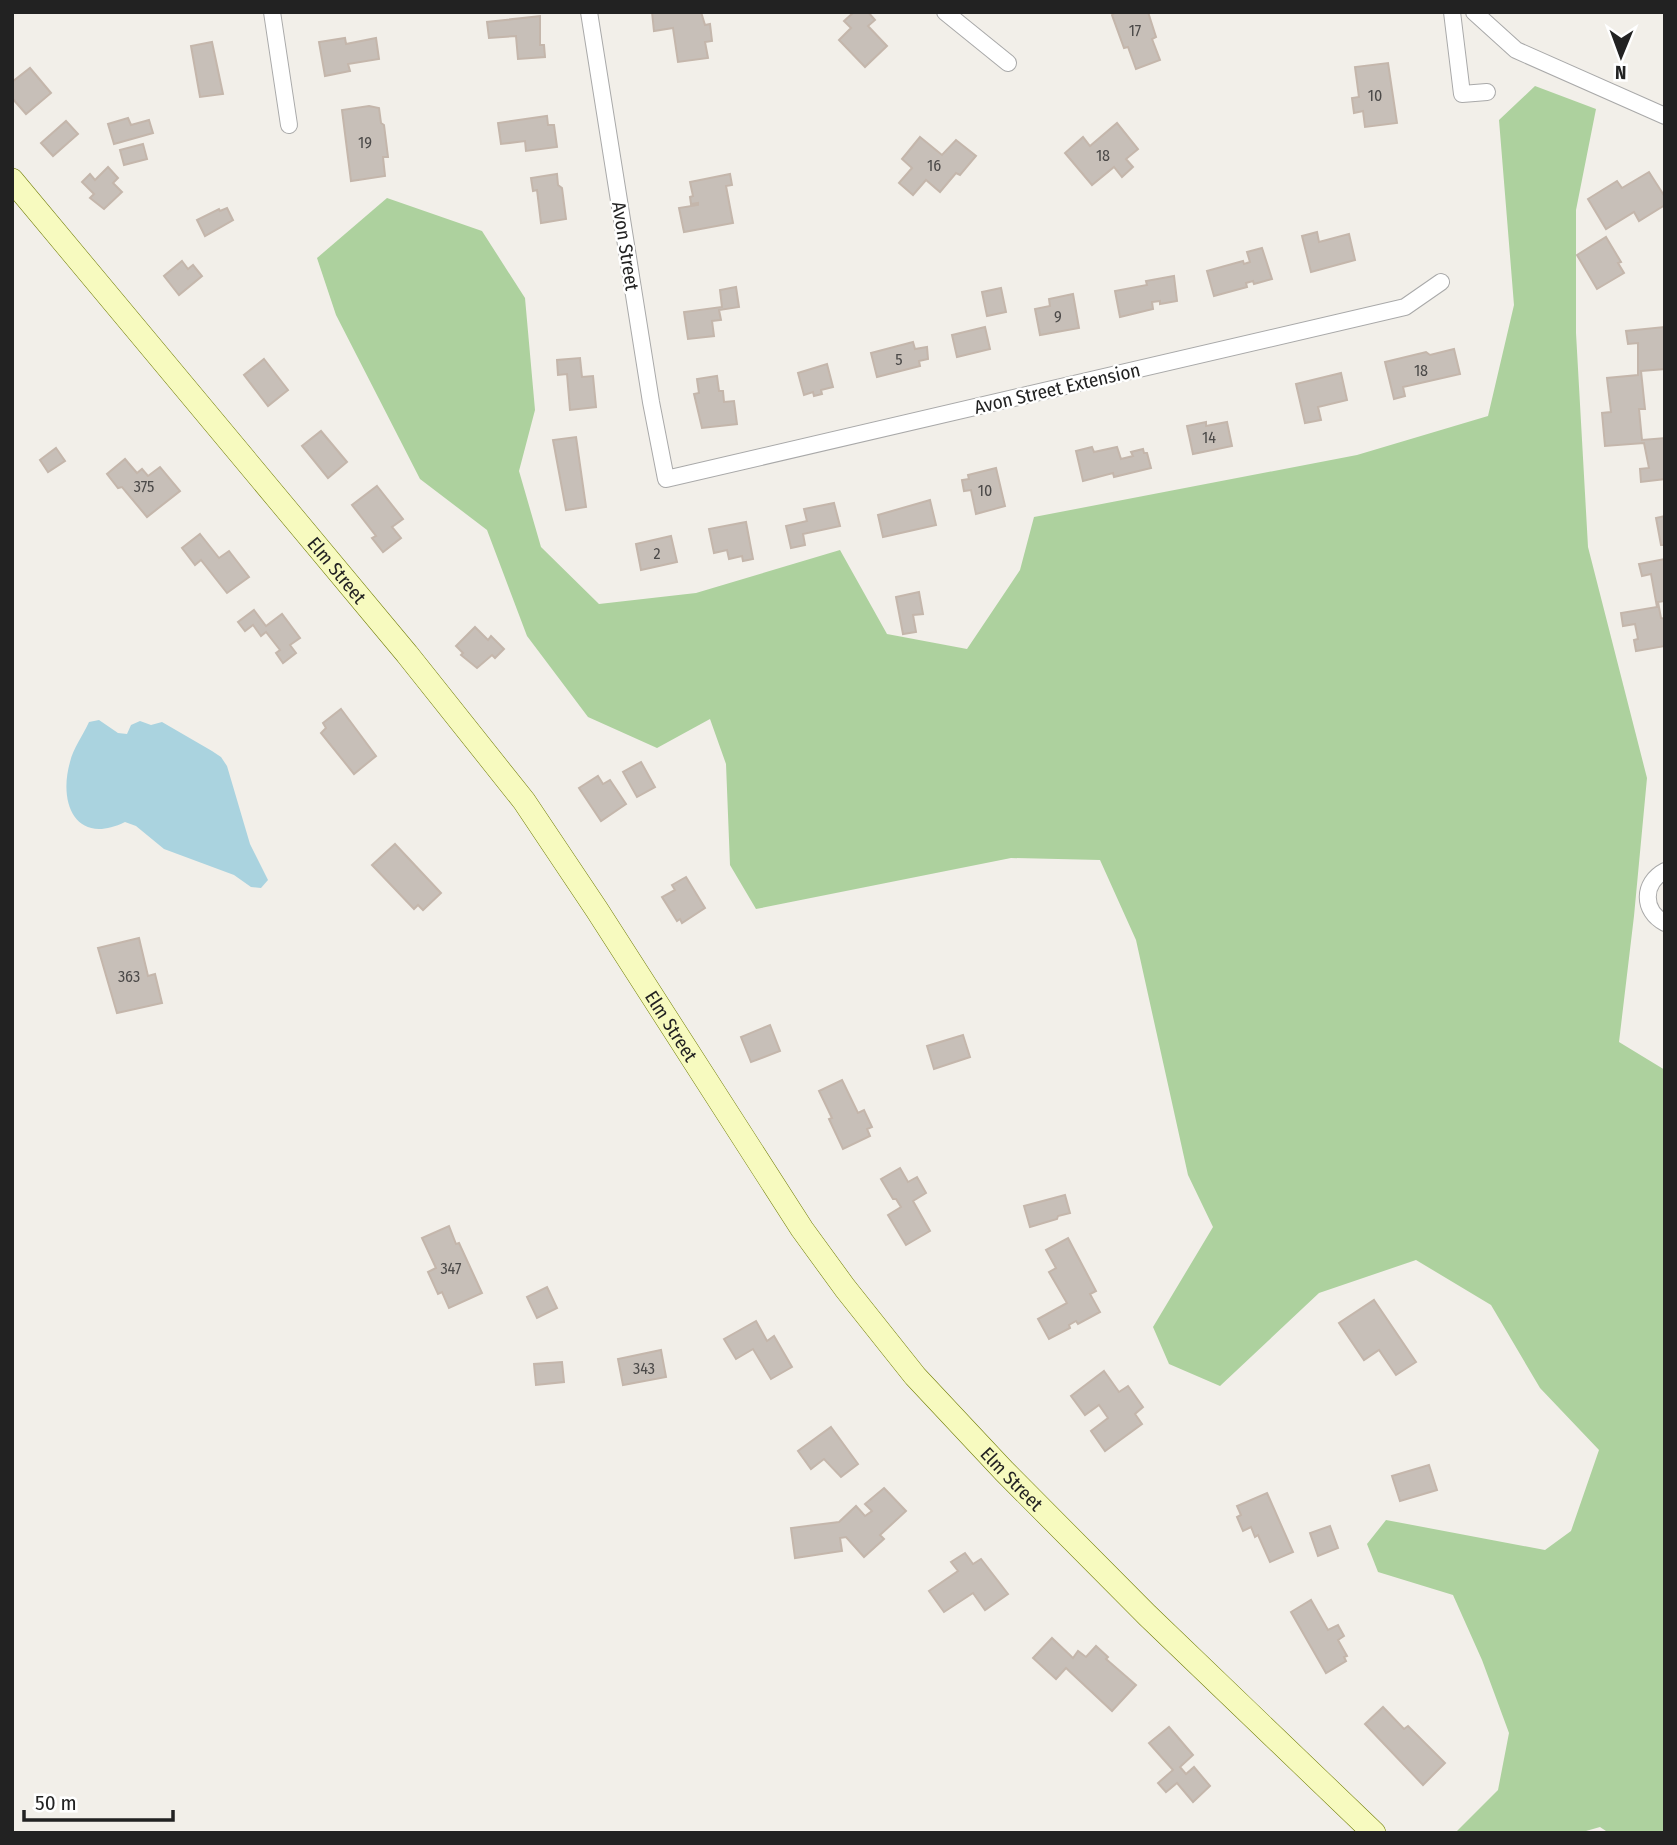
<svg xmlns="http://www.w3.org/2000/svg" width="1677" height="1845" font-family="'Fira Sans Condensed',sans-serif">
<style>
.forest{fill:#add19e}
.water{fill:#aad3df}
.building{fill:#c7bfb8;stroke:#c4b6ab;stroke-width:2}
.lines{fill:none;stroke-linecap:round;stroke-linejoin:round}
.street-casing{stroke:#a9a9a9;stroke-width:18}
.secondary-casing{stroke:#707d05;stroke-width:24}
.street{stroke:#fff;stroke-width:16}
.secondary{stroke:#f7fabf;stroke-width:23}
.labels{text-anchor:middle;stroke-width:5;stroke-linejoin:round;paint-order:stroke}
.number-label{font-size:16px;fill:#4b4948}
.street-label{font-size:19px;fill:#222;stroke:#fff}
</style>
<rect width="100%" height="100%" fill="#f2efe9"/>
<path class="forest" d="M1535 86 1596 109 1576 210V333L1588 547 1647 778 1634 916 1619 1042 1665 1070V1833H1609L1600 1827 1579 1833H1455L1498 1790 1509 1733 1482 1660 1453 1595 1378 1572 1367 1544 1386 1520 1545 1550 1571 1531 1599 1450 1540 1388 1491 1305 1416 1260 1319 1293 1220 1386 1169 1364 1153 1327 1213 1227 1188 1175 1136 940 1100 860 1011 858 756 909 730 865 726 764 710 719 657 748 588 717 527 636 487 530 420 479 336 315 317 258 387 198 482 231 525 298 535 410 519 471 541 547 599 604 696 593 840 550 887 634 967 649 1020 570 1034 517 1357 455 1488 416 1514 305 1499 120Z"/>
<path class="water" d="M99 720 118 733 127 734 131 725 140 721 151 725 162 722 212 751 221 757 227 766 250 844 268 880 261 888 251 887 234 875 164 849 136 826 125 822C76 846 58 804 70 762 73 749 83 735 89 722Z"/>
<g class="building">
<path d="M652 12H701L705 25 710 24 712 41 705 42 708 58 678 62 673 28 654 31Z"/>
<path d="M854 12H868L875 20 868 26 887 46 865 67 839 40 851 28 844 21Z"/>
<path d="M1116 12H1148L1156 37 1152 39 1160 60 1136 69 1128 47 1124 48 1112 15Z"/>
<path d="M540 16V45H544L545 57 518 59 516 36 489 38 487 22Z"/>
<path d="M345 38 346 44 376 38 379 59 348 64 350 71 325 76 319 42Z"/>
<path d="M212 42 223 94 200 97 191 46Z"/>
<path d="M1388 63 1397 123 1365 127 1363 111 1354 113 1352 98 1359 97 1355 67Z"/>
<path d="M30 68 51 93 26 114 12 98V82Z"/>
<path d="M369 106 379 108 381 123 384 125 388 157H383L385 176 351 181 342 110Z"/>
<path d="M547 116 548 125H554L557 147 526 151 525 141 501 144 498 123Z"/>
<path d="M128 118 131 125 149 120 153 133 114 144 108 124Z"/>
<path d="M66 121 78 134 53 156 41 143Z"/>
<path d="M1117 123 1138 149 1126 159 1133 167 1122 177 1114 167 1092 185 1065 153 1083 137 1090 146Z"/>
<path d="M920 137 942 155 956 140 976 156 960 175 956 173 940 192 926 180 913 195 899 183 912 168 902 159Z"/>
<path d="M143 144 147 159 124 165 120 150Z"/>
<path d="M108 167 118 178 113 183 122 192 104 209 90 198 94 194 82 182 90 174 95 180Z"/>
<path d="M1649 172 1665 197V205L1639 221 1634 212 1606 229 1588 199 1617 181 1622 188Z"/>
<path d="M557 174 558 185 562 188 566 219 541 223 537 190 533 191 531 178Z"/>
<path d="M730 174 732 185 726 186 733 223 684 232 679 208 698 205V203L691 204 690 197 693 196 690 182Z"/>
<path d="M227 208 233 220 205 236 197 220 219 209 220 211Z"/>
<path d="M1317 232 1319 242 1349 234 1355 260 1311 272 1302 236Z"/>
<path d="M1606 237 1621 262 1618 263 1624 273 1597 289 1577 255Z"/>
<path d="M1262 248 1272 279 1254 284 1253 281 1246 283 1247 287 1214 296 1207 271 1243 261 1244 264 1250 262 1247 252Z"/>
<path d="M182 261 188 269 193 265 202 276 179 295 164 276Z"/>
<path d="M1174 276 1177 301 1160 304V301L1152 302 1153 309 1120 317 1115 291 1147 285 1146 281Z"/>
<path d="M736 287 739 307 719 310 721 320 712 321 714 336 688 339 684 312 722 307 720 290Z"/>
<path d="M1001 288 1006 312 987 316 982 292Z"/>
<path d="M1073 294 1079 328 1040 335 1035 309 1050 306 1049 299Z"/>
<path d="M985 327 990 349 957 357 952 335Z"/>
<path d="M1664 327 1665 369 1641 371 1645 409H1639L1642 440 1665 438V479L1641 482 1640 469 1649 468 1644 443 1605 446 1602 413 1611 412 1607 378 1638 375V343L1628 344 1626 331Z"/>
<path d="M913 342 915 349 927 347 928 359 919 361 920 366 877 377 871 353Z"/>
<path d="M1454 349 1460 374 1403 387 1405 396 1394 399 1385 362 1426 352 1430 355Z"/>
<path d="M580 358 582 377 593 376 596 407 570 410 567 374 558 375 557 360Z"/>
<path d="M264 359 288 390 268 406 244 375Z"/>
<path d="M827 364 833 387 821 390 822 394 814 396 813 392 804 395 798 373Z"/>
<path d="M1341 373 1347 400 1318 407 1321 420 1305 423 1296 384Z"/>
<path d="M717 376 719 391H723L724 402 734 401 737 424 702 428 694 394 699 393 697 379Z"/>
<path d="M1206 422V426L1227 422 1232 446 1193 454 1187 426Z"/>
<path d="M321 431 347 462 328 478 302 446Z"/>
<path d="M576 437 586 507 566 510 553 440Z"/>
<path d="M1092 447 1094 452 1117 447 1121 459 1133 456 1131 452 1143 449 1144 453H1147L1151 468 1114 477 1113 473 1083 481 1076 451Z"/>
<path d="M56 448 65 461 48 472 40 460Z"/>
<path d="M125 459 137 473 142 469 148 476 160 467 180 491 147 517 122 487 118 488 107 474Z"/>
<path d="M996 468 1005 506 976 514 971 490 964 491 962 480 969 479 968 475Z"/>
<path d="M377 486 403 519 392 527 401 538 383 552 372 538 376 536 352 505Z"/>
<path d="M930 500 936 525 883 537 878 515Z"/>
<path d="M834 503 840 526 803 534 805 545 791 548 786 526 807 521 804 509Z"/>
<path d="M1665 516V545H1661L1656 518Z"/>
<path d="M746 522 753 559 743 561 742 556 729 559 727 550 714 553 709 529Z"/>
<path d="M200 534 219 558 229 551 249 577 227 593 201 560 195 565 182 548Z"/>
<path d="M671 536 677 562 641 570 636 544Z"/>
<path d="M1665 559V601L1658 602 1661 618 1665 619V646L1636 651 1634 640 1638 639 1635 624 1623 626 1621 613 1657 607 1651 574 1642 576 1639 564Z"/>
<path d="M919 592 923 614 913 615 916 632 903 634 896 597Z"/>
<path d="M254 610 266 626 282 614 300 638 290 645 296 653 283 663 276 653 280 650 266 632 261 636 253 625 245 631 238 622Z"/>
<path d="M475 627 488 640 491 636 504 649 495 658 492 655 477 668 461 655 463 653 456 646Z"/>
<path d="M341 709 376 756 354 774 321 733 326 728 323 723Z"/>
<path d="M641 762 655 787 637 797 623 772Z"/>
<path d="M598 776 603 784 610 780 626 804 601 821 579 788Z"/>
<path d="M395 844 441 893 423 910 418 905 414 909 372 865Z"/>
<path d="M686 877 705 908 682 923 680 919 677 921 662 897 675 890 672 885Z"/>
<path d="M139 938 148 976 155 974 162 1003 117 1013 98 948Z"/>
<path d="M770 1025 780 1051 751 1062 741 1037Z"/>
<path d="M963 1035 970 1057 934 1069 927 1046Z"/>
<path d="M842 1080 858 1113 864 1110 872 1127 867 1129 870 1136 843 1149 829 1119 832 1118 819 1091Z"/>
<path d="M900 1168 908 1182 917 1177 926 1193 913 1201 930 1231 906 1245 888 1215 901 1207 896 1199H893L881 1179Z"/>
<path d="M1065 1195 1070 1213 1058 1216 1057 1219 1030 1227 1024 1206Z"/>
<path d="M449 1226 456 1244 459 1243 482 1293 449 1308 442 1292 438 1294 428 1272 436 1268 422 1238Z"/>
<path d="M1068 1238 1096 1291 1090 1294 1100 1312 1078 1324 1076 1321 1069 1325 1070 1328 1049 1339 1038 1319 1067 1303 1049 1272 1056 1268 1046 1250Z"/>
<path d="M547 1287 557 1308 537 1318 527 1297Z"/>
<path d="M1374 1300 1416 1362 1396 1375 1379 1350 1364 1360 1339 1323Z"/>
<path d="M756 1321 767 1341 774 1336 792 1367 771 1379 753 1349 736 1359 724 1339Z"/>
<path d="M661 1350 666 1377 623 1385 618 1359Z"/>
<path d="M562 1362 564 1382 536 1385 534 1364Z"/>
<path d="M1104 1371 1119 1392 1128 1386 1143 1407 1135 1414 1142 1424 1105 1451 1091 1431 1108 1418 1099 1405 1085 1415 1071 1396Z"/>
<path d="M831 1427 858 1464 841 1477 824 1459 811 1469 798 1451Z"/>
<path d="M1429 1465 1437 1490 1400 1501 1392 1476Z"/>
<path d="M884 1488 906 1511 880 1535 884 1539 864 1557 846 1537 840 1538 842 1551 795 1558 791 1528 839 1522 856 1506 865 1516 872 1511 865 1504Z"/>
<path d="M1267 1493 1293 1552 1270 1562 1258 1535 1255 1537 1251 1527 1243 1531 1237 1517 1241 1515 1237 1506Z"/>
<path d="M1330 1526 1338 1548 1318 1556 1310 1533Z"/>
<path d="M965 1553 973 1564 981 1559 1008 1594 985 1610 973 1593 944 1612 929 1591 958 1571 951 1562Z"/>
<path d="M1311 1600 1328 1630 1338 1625 1344 1636 1338 1640 1347 1656 1344 1657 1346 1661 1326 1673 1291 1612Z"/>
<path d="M1052 1638 1073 1658 1078 1651 1086 1657 1096 1646 1108 1657 1106 1659 1136 1685 1112 1711 1066 1668 1056 1679 1033 1658Z"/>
<path d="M1383 1707 1404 1729 1408 1726 1445 1763 1423 1785 1365 1724Z"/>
<path d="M1169 1727 1193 1755 1180 1767 1186 1774 1194 1767 1210 1786 1193 1802 1177 1783 1166 1792 1158 1783 1173 1770 1149 1743Z"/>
</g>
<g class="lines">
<defs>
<g id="street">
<path d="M272 12 289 125"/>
<path d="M589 12 651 402 666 479 1405 307 1441 282"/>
<path d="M945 12 1008 63"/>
<path d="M1452 12 1462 94 1487 92"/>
<path d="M1474 12 1516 50 1665 116"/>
<path d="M1665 871C1642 883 1642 911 1665 923"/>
</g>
<g id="secondary">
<path id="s1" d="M12 180 407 654 524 801 597 910 802 1229 845 1288 915 1376 1004 1471 1147 1615 1374 1833"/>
</g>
</defs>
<use href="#street" class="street-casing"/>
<use href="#secondary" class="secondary-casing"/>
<use href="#street" class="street"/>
<use href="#secondary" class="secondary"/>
</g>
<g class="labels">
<g class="number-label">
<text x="1135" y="36">17</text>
<text x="1375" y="101">10</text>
<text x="365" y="148">19</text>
<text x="1103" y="161">18</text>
<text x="934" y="171">16</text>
<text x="1058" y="322">9</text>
<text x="899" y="365">5</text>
<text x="1421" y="376">18</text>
<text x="1209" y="443">14</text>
<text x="144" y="492">375</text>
<text x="985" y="496">10</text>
<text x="657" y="559">2</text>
<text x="129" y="982">363</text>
<text x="451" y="1274">347</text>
<text x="644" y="1374">343</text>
</g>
<g class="street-label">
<text transform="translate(626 246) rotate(81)" y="7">Avon Street</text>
<text transform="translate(1057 388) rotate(-13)" y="7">Avon Street Extension</text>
<text dy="7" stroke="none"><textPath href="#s1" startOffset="508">Elm Street</textPath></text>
<text dy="7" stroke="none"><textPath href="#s1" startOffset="1074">Elm Street</textPath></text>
<text dy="7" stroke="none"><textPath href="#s1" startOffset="1642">Elm Street</textPath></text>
</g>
</g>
<rect width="1677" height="1845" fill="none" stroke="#222222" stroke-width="28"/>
<g transform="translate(1621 56) rotate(181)" stroke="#ffffff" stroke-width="5" paint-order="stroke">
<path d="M0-5L12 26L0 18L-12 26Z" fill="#222222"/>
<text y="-10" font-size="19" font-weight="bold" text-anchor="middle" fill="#222222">N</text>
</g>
<path d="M24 1810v10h149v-10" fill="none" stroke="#222222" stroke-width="3.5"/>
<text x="35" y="1810" font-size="21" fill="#222222" stroke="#ffffff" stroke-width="5" paint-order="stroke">50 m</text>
</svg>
